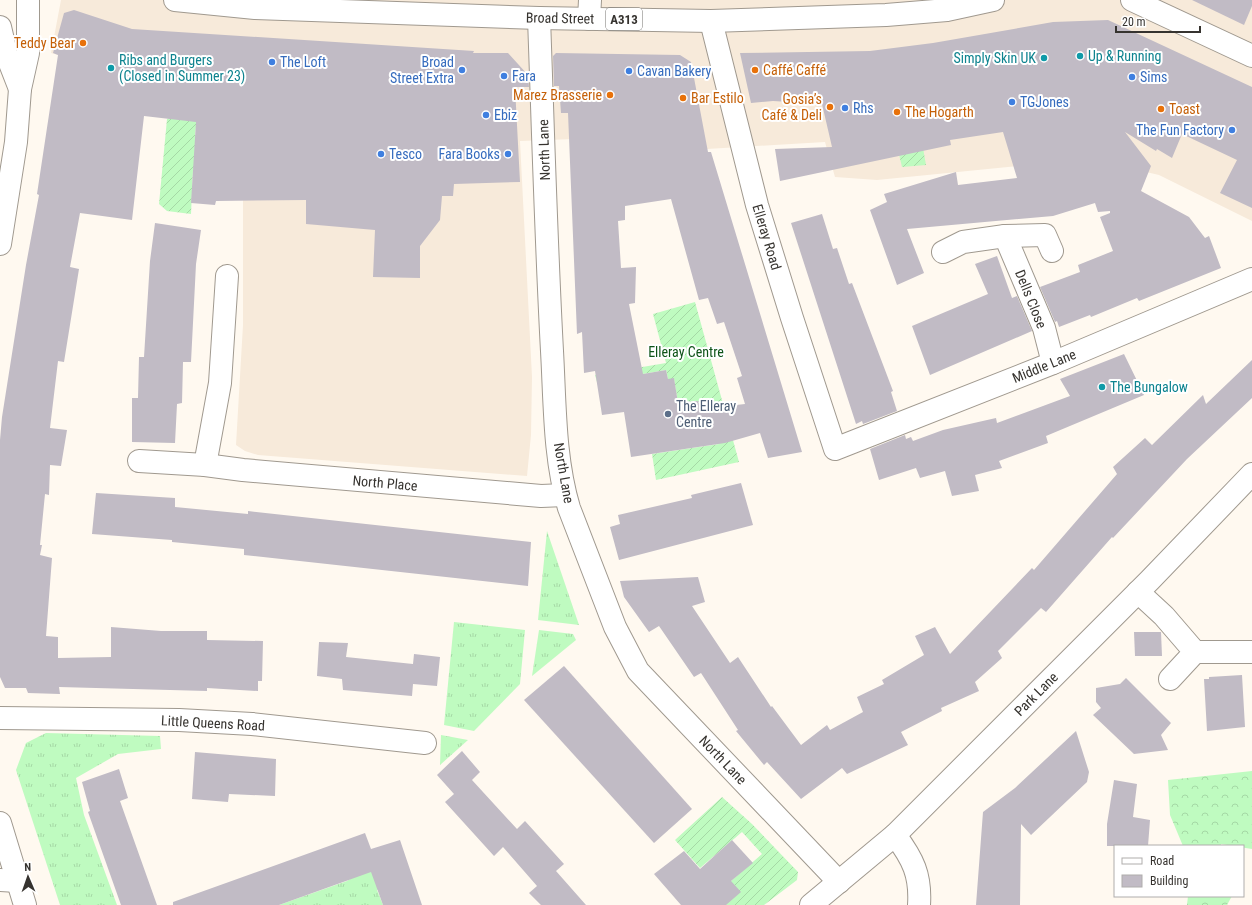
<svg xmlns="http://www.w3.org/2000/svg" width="1252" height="905" font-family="'Roboto Condensed',sans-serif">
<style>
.built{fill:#f7eada}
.grass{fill:url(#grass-tufts)}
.forest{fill:url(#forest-crowns)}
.garden{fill:url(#garden-furrows)}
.building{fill:#c1bbc5;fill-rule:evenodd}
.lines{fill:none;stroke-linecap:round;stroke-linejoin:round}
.minor-casing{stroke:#a0998f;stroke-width:24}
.secondary-casing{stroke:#a0998f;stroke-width:24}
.primary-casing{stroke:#a0998f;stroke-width:24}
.minor{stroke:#fff;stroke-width:22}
.secondary{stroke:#fff;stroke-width:22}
.primary{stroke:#fff;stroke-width:22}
.food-dot{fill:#e8710a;stroke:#fff;stroke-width:1.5}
.culture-dot{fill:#0f9aa8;stroke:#fff;stroke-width:1.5}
.shop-dot{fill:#3f7fe0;stroke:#fff;stroke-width:1.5}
.service-dot{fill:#5c6f8a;stroke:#fff;stroke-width:1.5}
.labels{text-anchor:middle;stroke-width:4;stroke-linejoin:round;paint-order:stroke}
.shield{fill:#fff;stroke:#72706d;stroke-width:1}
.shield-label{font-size:13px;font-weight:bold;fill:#36332f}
.street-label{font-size:14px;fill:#36332f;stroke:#fff}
.food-label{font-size:14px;fill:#c56008;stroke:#fff;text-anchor:start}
.culture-label{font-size:14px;fill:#0d838f;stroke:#fff;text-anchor:start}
.shop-label{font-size:14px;fill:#366cbe;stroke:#fff;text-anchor:start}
.park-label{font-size:14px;fill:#0e5318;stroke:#fff}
.service-label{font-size:14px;fill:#4e5e75;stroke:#fff;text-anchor:start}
</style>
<defs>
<pattern id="grass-tufts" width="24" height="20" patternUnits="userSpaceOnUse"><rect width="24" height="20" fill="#bffbc0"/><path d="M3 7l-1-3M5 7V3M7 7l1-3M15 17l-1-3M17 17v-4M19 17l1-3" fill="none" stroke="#a5d8a5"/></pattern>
<pattern id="forest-crowns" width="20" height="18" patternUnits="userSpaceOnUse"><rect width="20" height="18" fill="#bffbc0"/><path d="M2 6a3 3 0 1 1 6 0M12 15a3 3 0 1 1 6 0" fill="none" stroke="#a5d8a5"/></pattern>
<pattern id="garden-furrows" width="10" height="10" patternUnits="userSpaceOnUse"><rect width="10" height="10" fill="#bffbc0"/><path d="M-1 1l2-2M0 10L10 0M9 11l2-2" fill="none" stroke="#a5d8a5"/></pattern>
</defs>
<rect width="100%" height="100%" fill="#fff9f0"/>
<path class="built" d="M61 0H1252V221L1159 175 1108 163 1039 164 877 180 835 177 825 142 707 149 602 138 520 141 532 377 531 435 527 476 258 455 245 451 236 445 243 325V200L255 85 95 65 51 53Z"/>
<g class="grass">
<path d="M547 531 579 625 538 620Z"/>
<path d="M454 622 525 630 520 684 474 731 444 725Z"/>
<path d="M539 630 573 634 576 640 532 676Z"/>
<path d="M46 733 160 736 161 749 118 754 76 778 84 815 117 905H60L16 770 26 743Z"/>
<path d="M441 735 468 740 440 765Z"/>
<path d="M374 863 383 888 377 890 383 905H279L347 881Z"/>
</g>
<g class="forest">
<path d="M1252 771V849L1221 844V846H1183L1170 815 1168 780Z"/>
<path d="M1188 896H1232L1227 905H1187Z"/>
</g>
<g class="garden">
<path d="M199 101 195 135 216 138 193 170 191 214 167 211 159 204 167 119Z"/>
<path d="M919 125 926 165 902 167 893 129Z"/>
<path d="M695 302 739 462 656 480 652 454 719 444 698 401 678 403 674 379H668L666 370 597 382 595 375 666 363 653 314Z"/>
<path d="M722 797 752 824 798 872 797 880 764 905H726L731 881 762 854 742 832 700 868 675 840Z"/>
</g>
<g class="building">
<path d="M1192 0H1252V6L1244 25Z"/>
<path d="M74 10 132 29 474 51 473 53H508L528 75 529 87H515L520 182 454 184 453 196H442L440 220 420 246V278L373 277 375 230 306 224V200L216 201 215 205 191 203 196 122 144 116 132 220 80 213 70 267 79 269 64 362 58 361 50 428 67 430 61 466 50 465 49 495 45 494 40 545H42L40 555 52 558 46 636 58 637V658L111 657V627L161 631H207V640L263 641 262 681H258V691L207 688V691L59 687 60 694 28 693 26 688H5L0 677V440L2 417 26 265 39 195 37 194 58 55 53 53 64 13Z"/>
<path d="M1108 20 1252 87V208L1220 193 1237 160 1182 134 1172 158 1157 149 1156 151 1125 132 1151 166 1141 191 1189 217 1205 238 1209 236 1221 268 1139 301 1137 298 1091 317 1090 315 1059 327 1057 321 1055 322 1040 287 1080 272 1078 265 1113 251 1100 217 1110 213V211L1098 212 1095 203 1053 216 907 229 924 273 897 285 870 210 887 202 884 194 956 172 958 185 1017 178 1003 132 950 140 951 145 780 181 775 149 832 147 822 104 773 101 751 103 740 53 870 51 933 43 1053 22Z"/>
<path d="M556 53 680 55 691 62 708 152H711L802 452 768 458 760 433 725 443 631 457 624 412 602 415 595 371 584 373 582 332 577 334 568 113H561L559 86H554L553 56ZM671 199 699 300 708 298 717 324 724 322 742 376 737 378 745 404 701 409 698 401 678 403 674 378 668 379 666 370 643 374 629 304 635 303 636 267 621 268 618 221 625 220V206Z"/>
<path d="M822 214 833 249 837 248 849 284 852 283 893 391 891 392 897 411 863 424 862 421 856 424 791 223Z"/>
<path d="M155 223 201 230 196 264 191 362H183L182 403 177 404 175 443 132 442V398H138L139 357H144L150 261Z"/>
<path d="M997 256 1012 298 1017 296 1032 331 930 375 912 326 988 294 975 264Z"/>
<path d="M1124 354 1144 395 1046 436 1048 443 999 461 1002 468 975 475 979 491 952 496 945 471 920 478 916 468 879 480 870 449 905 435 906 439 911 437 913 441 943 430 996 418 997 423 1070 396 1060 379Z"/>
<path d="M1252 360V398L1187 459 1113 538 1112 537 1046 612 1041 608 998 651 1002 658 975 682 979 691 941 708 942 711 901 732 908 745 847 774 842 768 801 799 767 762 764 765 736 731 738 730 701 673 694 677 659 626 649 632 624 597 620 581 698 577 705 602 692 606 730 663 738 657 771 707 772 706 801 745 827 725 830 730 863 712 857 697 884 684 882 680 924 655 915 636 935 627 950 654 1032 568 1034 570 1117 474 1113 467 1145 438 1152 445 1203 395 1206 404Z"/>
<path d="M741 483 753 525 619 560 610 527 620 524 618 515 692 498 691 495Z"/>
<path d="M96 493 175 498V507L248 514V511L531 542 528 586 244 555V549L172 542V540L92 534Z"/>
<path d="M1134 632H1161L1162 656H1135Z"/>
<path d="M319 642 348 643 346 657 413 664 414 654 440 657 437 686 413 684 412 696 343 690 342 679 317 676Z"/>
<path d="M564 666 692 809 654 843 524 700Z"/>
<path d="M1242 675 1245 727 1207 731 1204 679H1209V677Z"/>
<path d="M1126 678 1171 723 1161 735 1168 750 1134 754 1093 715 1101 708 1096 702V688L1120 684Z"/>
<path d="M1076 731 1089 772 1087 782 1031 835 1021 824 1020 905H976L983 812 1015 788Z"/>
<path d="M462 751 480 772 472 780 517 829 525 821 564 864 556 871 586 905H541L529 893 537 886 503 847 494 856 445 802 454 794 437 775Z"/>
<path d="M195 752 276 759 275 796 229 794 228 802 192 799Z"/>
<path d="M119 769 128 798 120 801 157 905H121L88 812 90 811 82 782Z"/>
<path d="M1114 780 1137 784 1133 817 1150 820 1148 846H1107V824Z"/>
<path d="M365 833 371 849 400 840 422 905H383L371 872 279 905H173V902Z"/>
<path d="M732 840 753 863 731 881 741 892 726 905H681L654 874 684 851 700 869Z"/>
</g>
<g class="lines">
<defs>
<g id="minor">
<path d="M539 18C543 129 546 240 552 351 555 403 554 458 569 508L615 627 638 671 839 882"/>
<path d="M589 19 590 0"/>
<path d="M711 21 757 205 792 318 835 449 1053 363 1252 279"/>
<path d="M1005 236 1044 328 1053 363"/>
<path d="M943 252 963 242 1005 236 1045 235 1052 251"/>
<path d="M139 461 205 465 243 470 541 496 565 495"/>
<path d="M205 465 220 383 227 276"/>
<path d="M1138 592 1164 616 1195 652 1170 679"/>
<path d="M1195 652H1252"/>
<path d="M0 718 179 720 252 724 425 743"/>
<path d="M895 835C913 859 921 875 919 905"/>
<path d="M0 880 17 881"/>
<path d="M811 905 895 835 1150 580 1252 474"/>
</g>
<g id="secondary">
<path d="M0 27 6 53 20 89"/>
<path d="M0 244 16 142 20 89 28 53V0"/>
<path d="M0 823 25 905"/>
</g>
<g id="primary">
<path d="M175 0 255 8 539 18 711 21 886 15 947 10 993 0"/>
<path d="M1132 0 1252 56"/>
</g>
</defs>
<use href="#minor" class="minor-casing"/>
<use href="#secondary" class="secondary-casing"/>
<use href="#primary" class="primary-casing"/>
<use href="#minor" class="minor"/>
<use href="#secondary" class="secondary"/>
<use href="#primary" class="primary"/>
</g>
<g class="food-dot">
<circle cx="83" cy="43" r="4"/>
<circle cx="755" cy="70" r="4"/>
<circle cx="610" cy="95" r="4"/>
<circle cx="683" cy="98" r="4"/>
<circle cx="830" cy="107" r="4"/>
<circle cx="1161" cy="109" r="4"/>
<circle cx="897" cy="112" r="4"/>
</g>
<g class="culture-dot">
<circle cx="1080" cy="56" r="4"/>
<circle cx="1044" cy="58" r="4"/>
<circle cx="111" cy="68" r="4"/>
<circle cx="1102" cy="387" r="4"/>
</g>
<g class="shop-dot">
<circle cx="272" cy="62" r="4"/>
<circle cx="462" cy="70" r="4"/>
<circle cx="629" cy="71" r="4"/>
<circle cx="504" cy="76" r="4"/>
<circle cx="1132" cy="77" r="4"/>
<circle cx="1012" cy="102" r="4"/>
<circle cx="845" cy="108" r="4"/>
<circle cx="486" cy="115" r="4"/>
<circle cx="1232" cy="130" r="4"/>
<circle cx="381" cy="154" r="4"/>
<circle cx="508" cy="154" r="4"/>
</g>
<circle class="service-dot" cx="668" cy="414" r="4"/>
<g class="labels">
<rect class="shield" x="606" y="8" width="36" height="22" rx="3"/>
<g class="shield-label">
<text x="624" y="24">A313</text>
</g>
<g class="street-label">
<text transform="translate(560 18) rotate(1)" y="5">Broad Street</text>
<text transform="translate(544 150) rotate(-92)" y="5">North Lane</text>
<text transform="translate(767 237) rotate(73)" y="5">Elleray Road</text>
<text transform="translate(1031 299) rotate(68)" y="5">Dells Close</text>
<text transform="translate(1044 366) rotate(-22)" y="5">Middle Lane</text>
<text transform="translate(564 473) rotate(80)" y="5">North Lane</text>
<text transform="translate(385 483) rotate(5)" y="5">North Place</text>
<text transform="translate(1036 694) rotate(-45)" y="5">Park Lane</text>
<text transform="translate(213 723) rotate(3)" y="5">Little Queens Road</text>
<text transform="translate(723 760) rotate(46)" y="5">North Lane</text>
</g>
<g class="food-label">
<text x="75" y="48" text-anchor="end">Teddy Bear</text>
<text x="763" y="75">Caffé Caffé</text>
<text x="602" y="100" text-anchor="end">Marez Brasserie</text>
<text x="691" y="103">Bar Estilo</text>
<text x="822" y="104" text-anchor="end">Gosia’s<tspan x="822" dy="16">Café &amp; Deli</tspan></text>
<text x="1169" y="114">Toast</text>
<text x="905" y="117">The Hogarth</text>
</g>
<g class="culture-label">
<text x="1088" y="61">Up &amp; Running</text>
<text x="1036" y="63" text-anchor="end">Simply Skin UK</text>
<text x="119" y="65">Ribs and Burgers<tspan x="119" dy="16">(Closed in Summer 23)</tspan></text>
<text x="1110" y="392">The Bungalow</text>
</g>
<g class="shop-label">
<text x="280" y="67">The Loft</text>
<text x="454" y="67" text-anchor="end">Broad<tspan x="454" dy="16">Street Extra</tspan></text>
<text x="637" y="76">Cavan Bakery</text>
<text x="512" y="81">Fara</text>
<text x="1140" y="82">Sims</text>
<text x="1020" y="107">TGJones</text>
<text x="853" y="113">Rhs</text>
<text x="494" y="120">Ebiz</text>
<text x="1224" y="135" text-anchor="end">The Fun Factory</text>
<text x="389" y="159">Tesco</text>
<text x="500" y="159" text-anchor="end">Fara Books</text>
</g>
<g class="park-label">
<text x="686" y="357">Elleray Centre</text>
</g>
<g class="service-label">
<text x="676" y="411">The Elleray<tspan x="676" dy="16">Centre</tspan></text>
</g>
</g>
<rect x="1114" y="845" width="130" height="52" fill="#ffffff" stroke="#afadac"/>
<rect x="1122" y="858" width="20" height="6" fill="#ffffff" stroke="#afadac"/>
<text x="1150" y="865" font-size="12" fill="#36332f">Road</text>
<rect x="1122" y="875" width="20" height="12" fill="#c1bbc5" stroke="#afadac"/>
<text x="1150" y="885" font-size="12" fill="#36332f">Building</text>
<g transform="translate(28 877) rotate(358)" stroke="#ffffff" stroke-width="3" paint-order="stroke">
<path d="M0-3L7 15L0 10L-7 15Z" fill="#36332f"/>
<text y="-6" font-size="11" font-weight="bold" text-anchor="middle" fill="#36332f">N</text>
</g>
<path d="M1116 26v6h84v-6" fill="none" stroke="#36332f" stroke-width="2"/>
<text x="1122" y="26" font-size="12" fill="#36332f" stroke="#ffffff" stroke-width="3" paint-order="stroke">20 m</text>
</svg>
